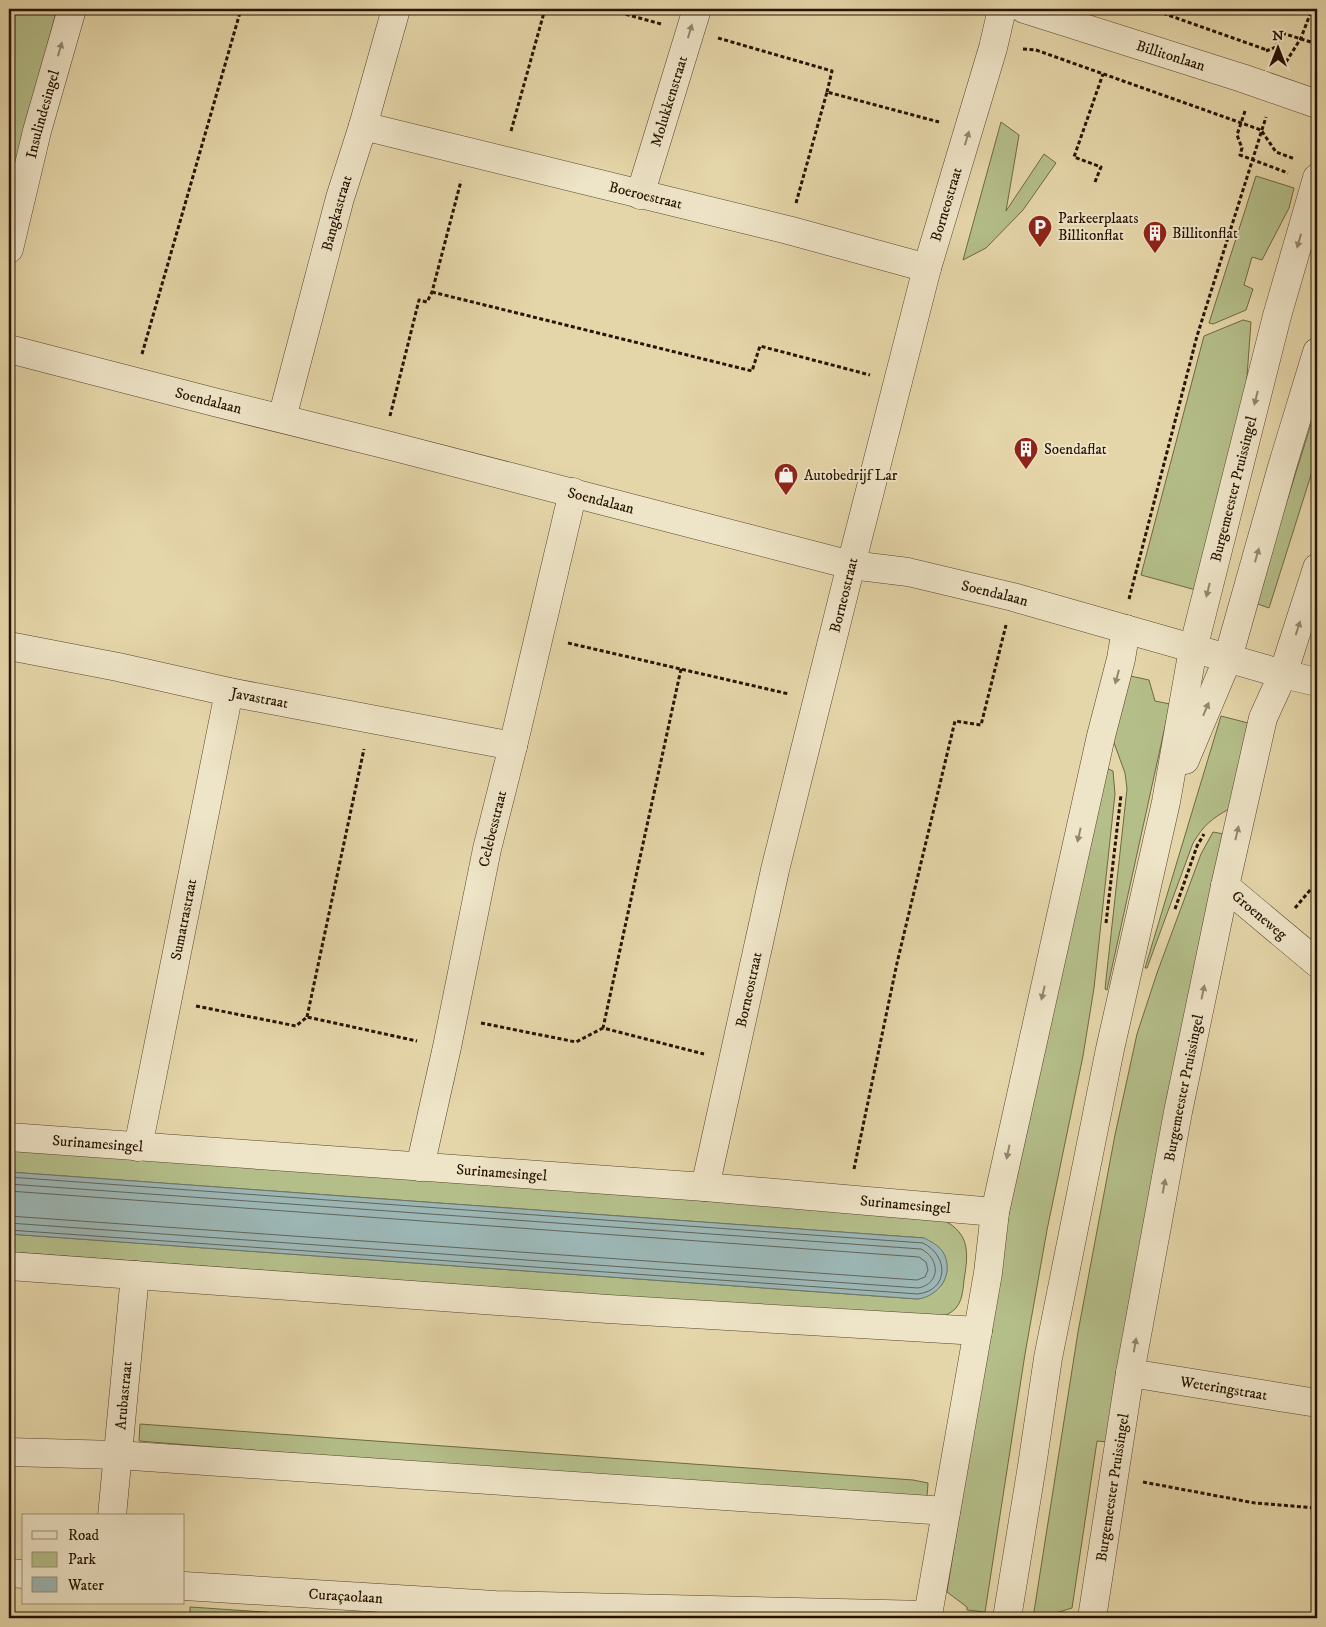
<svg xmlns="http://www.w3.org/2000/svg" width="1326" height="1627" font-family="'IM FELL DW Pica',serif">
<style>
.green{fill:#b4be89;stroke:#6e6844}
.water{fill:#9cb6b4;stroke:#6d756c}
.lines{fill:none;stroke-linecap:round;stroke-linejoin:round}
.shore{stroke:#62645a;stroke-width:1}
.minor-casing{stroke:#56442a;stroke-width:29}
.path{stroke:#271300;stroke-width:3;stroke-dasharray:4 2.5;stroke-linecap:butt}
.minor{stroke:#eee4c7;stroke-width:28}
.oneway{fill:#94866d}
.labels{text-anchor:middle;stroke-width:4;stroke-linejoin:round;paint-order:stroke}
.street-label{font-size:15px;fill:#271300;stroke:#eee4c7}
.poi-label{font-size:15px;fill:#271300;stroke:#eee4c7;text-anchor:start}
</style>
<rect width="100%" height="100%" fill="#e5d6a9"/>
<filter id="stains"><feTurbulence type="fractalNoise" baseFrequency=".004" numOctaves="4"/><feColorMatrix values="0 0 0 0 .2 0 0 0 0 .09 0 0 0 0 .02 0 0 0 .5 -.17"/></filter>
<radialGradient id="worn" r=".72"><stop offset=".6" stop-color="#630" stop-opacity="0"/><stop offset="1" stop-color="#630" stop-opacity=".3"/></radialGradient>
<g class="green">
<path d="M9 9H57L9 191Z"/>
<path d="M1001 122 1019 135 1006 211 1044 154 1056 163 1023 210 986 248 963 260Z"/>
<path d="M1256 176 1294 188 1289 208 1262 260 1252 257 1244 285 1253 289 1246 310 1213 324 1209 323Z"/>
<path d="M1243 320 1251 322 1246 390 1219 490 1196 590 1141 575 1204 336Z"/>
<path d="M1317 405V456L1269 608 1255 603Z"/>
<path d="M1126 675 1149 680 1155 701 1170 704 1107 990 1105 989 1127 789 1125 773 1113 740Z"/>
<path d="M1221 716 1252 724 1229 809C1211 819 1204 825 1193 843L1147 968H1145Z"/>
<path d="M1106 768 1113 771 1115 794 1094 988 1083 1056 1047 1230 1025 1354 985 1612 967 1610V1607L947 1592 1016 1160Z"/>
<path d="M1213 832 1224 834 1171 1091 1168 1093 1108 1442 1097 1441 1072 1608 1046 1616V1618H1033L1078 1332 1115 1135 1137 1034 1157 973 1201 854Z"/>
<path d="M9 1150 937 1217C970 1231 969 1250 964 1280 963 1291 962 1302 955 1309 948 1316 939 1317 930 1319L9 1252V1234L918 1299C934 1291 944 1290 947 1270L924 1238 9 1172Z"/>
<path d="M140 1424 913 1480 928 1483 927 1497 338 1457 139 1441Z"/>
<path d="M190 1607 279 1613 281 1618H190Z"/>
</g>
<path class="water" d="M9 1172 924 1238C932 1242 938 1245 943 1252 955 1273 940 1296 918 1299L9 1234Z"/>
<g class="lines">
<g class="shore">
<path d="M9 1177 923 1243C949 1256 949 1290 918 1294L9 1230"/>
<path d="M9 1184 921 1249C940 1258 941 1284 918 1288L9 1223"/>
<path d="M9 1191 919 1257 926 1262 928 1270 925 1277 917 1280 9 1216"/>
</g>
<defs>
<g id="minor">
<path id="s1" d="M1024 9 1242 78 1317 104"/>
<path id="s2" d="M363 126 788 230 927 268"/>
<path id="s3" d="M640 195 697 9"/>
<path id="s4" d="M9 249 37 131 72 9"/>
<path id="s5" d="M9 349 214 402 383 444 851 565 908 572 1013 597 1283 674 1317 682"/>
<path id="s6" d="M282 418 340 198 363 126 396 9"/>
<path id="s7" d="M9 646 118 667 229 692 513 746"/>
<path d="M1185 760 1228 658 1282 467 1317 352"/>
<path id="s8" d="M1225 886 1317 963"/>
<path id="s9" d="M9 1137 705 1187 995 1212"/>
<path id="s10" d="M138 1147 229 692"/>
<path id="s11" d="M420 1167 447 1047 487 849 513 746 573 492"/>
<path id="s12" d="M705 1187 775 870 851 565 927 268 993 48 1002 9"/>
<path d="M9 1266 608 1309 978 1331"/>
<path id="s13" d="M1130 1373 1317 1403"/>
<path d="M9 1452 117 1455 946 1511"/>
<path id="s14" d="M112 1516 135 1275"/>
<path d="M9 1573 24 1574"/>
<path id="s15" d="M184 1586 495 1605 928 1615 988 1273 995 1212 1101 736 1121 659 1126 629"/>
<path id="s16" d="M1007 1618 1032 1466 1048 1358 1110 1049 1166 802 1193 649 1277 316 1317 178"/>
<path id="s17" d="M1092 1618 1130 1373 1178 1112 1225 886 1263 718 1283 674 1317 568"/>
</g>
</defs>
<use href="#minor" class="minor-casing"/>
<g class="path">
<path d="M607 9 661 24"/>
<path d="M1151 9 1267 50"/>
<path d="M718 38 832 71 827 92"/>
<path d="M1023 49 1036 50 1261 130 1276 152 1295 159"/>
<path d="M1266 51 1276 47 1282 33 1317 44"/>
<path d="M1286 62 1301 38 1312 9"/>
<path d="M1245 111 1237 135 1242 148 1240 155 1288 173"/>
<path d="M511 131 545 9"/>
<path d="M1095 182 1101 167 1074 157 1103 74"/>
<path d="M796 203 827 92 939 122"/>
<path d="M432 292 752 371 760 346 870 375"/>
<path d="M142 354 241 9"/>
<path d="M390 416 419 300 427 302 432 292 461 181"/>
<path d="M1129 599 1197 336 1266 117"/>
<path d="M568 643 789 694"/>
<path d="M681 669 603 1028 704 1054"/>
<path d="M1295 908 1317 882"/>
<path d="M1175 909 1197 846 1204 834"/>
<path d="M1106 923 1121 795"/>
<path d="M196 1006 296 1026 307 1017 417 1041"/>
<path d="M307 1017 364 749"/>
<path d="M481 1023 576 1042 603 1028"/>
<path d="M854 1169 897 963 955 721 981 725 1006 625"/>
<path d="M1143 1482 1255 1503 1317 1508"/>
</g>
<use href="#minor" class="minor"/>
</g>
<defs><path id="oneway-solid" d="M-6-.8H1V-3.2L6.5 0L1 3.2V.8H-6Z" transform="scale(1.25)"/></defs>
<g class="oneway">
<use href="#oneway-solid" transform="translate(690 31) rotate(-74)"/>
<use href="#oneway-solid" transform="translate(60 49) rotate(-74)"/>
<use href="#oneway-solid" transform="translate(967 138) rotate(-73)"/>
<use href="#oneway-solid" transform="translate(1299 241) rotate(106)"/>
<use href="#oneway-solid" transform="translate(1256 398) rotate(104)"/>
<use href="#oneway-solid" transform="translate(1257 555) rotate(-74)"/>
<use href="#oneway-solid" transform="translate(1208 590) rotate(104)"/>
<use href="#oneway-solid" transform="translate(1298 628) rotate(-72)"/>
<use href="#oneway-solid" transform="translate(1117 677) rotate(105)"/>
<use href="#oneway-solid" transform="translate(1206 709) rotate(-67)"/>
<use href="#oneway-solid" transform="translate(1237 833) rotate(-77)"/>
<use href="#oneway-solid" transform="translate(1079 835) rotate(103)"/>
<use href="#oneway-solid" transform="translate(1203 992) rotate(-78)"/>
<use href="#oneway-solid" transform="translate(1043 993) rotate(103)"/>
<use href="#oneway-solid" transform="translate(1008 1152) rotate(102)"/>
<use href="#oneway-solid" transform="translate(1164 1186) rotate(-80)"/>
<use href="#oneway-solid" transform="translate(1135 1345) rotate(-80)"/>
</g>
<defs>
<symbol id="parking-pin" viewBox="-11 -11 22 30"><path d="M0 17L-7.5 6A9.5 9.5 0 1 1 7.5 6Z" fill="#8f2418" stroke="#eee4c7"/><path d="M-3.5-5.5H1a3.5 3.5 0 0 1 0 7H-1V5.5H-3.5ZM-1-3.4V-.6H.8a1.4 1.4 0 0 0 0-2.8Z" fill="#fff"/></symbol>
<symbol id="building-pin" viewBox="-11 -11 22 30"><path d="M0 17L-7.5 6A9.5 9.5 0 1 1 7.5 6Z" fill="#8f2418" stroke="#eee4c7"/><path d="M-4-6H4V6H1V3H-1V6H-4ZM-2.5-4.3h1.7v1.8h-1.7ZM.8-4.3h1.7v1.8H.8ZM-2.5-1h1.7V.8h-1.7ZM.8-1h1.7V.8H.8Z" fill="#fff"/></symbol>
<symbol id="shop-pin" viewBox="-11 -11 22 30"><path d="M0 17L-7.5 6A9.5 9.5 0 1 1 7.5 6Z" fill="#8f2418" stroke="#eee4c7"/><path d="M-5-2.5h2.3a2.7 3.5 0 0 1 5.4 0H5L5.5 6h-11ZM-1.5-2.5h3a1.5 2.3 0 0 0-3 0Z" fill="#fff"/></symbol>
</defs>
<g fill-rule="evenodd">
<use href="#parking-pin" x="1026" y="213" width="28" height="38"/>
<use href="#building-pin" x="1141" y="219" width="28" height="38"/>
<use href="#building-pin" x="1012" y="435" width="28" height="38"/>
<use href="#shop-pin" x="772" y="461" width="28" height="38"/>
</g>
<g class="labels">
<g class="street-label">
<text dy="5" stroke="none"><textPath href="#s1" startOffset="154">Billitonlaan</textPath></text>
<text dy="5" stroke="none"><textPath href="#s3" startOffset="98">Molukkenstraat</textPath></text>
<text dy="5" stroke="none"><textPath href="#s4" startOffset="139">Insulindesingel</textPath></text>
<text dy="5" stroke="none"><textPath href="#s2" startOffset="291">Boeroestraat</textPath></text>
<text dy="5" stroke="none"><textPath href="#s12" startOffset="1012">Borneostraat</textPath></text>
<text dy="5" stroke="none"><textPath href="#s6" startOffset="212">Bangkastraat</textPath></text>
<text dy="5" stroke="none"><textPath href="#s5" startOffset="206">Soendalaan</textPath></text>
<text dy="5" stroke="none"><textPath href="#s16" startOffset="1152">Burgemeester Pruissingel</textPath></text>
<text dy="5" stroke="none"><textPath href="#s5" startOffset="611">Soendalaan</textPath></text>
<text dy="5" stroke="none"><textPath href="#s5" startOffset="1016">Soendalaan</textPath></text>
<text dy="5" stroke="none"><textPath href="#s12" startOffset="608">Borneostraat</textPath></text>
<text dy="5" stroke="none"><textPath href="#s7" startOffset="256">Javastraat</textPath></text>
<text dy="5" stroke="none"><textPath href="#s11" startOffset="346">Celebesstraat</textPath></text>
<text dy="5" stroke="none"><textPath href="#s8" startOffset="45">Groeneweg</textPath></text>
<text dy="5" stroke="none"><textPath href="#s10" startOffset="232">Sumatrastraat</textPath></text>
<text dy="5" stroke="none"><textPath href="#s12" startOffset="202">Borneostraat</textPath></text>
<text dy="5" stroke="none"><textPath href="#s17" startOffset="538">Burgemeester Pruissingel</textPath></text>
<text dy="5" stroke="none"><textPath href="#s9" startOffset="89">Surinamesingel</textPath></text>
<text dy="5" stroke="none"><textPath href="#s9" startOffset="494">Surinamesingel</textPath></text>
<text dy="5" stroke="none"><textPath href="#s9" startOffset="899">Surinamesingel</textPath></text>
<text dy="5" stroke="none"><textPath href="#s13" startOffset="95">Weteringstraat</textPath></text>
<text dy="5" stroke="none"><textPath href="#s14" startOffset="121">Arubastraat</textPath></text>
<text dy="5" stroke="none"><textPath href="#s17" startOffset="132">Burgemeester Pruissingel</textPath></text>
<text dy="5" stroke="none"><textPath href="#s15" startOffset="162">Curaçaolaan</textPath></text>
</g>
<g class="poi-label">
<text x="1058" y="223">Parkeerplaats<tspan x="1058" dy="17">Billitonflat</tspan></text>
<text x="1172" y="238">Billitonflat</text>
<text x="1044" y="454">Soendaflat</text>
<text x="804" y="480">Autobedrijf Lar</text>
</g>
</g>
<rect width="1326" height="1627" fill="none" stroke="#e5d6a9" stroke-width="30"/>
<rect x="10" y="10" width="1306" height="1607" fill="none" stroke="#271300" stroke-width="2.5"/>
<rect x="15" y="15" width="1296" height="1597" fill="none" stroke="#271300"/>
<rect x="22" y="1514" width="162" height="90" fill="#eee4c7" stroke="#9e9077"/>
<rect x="32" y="1531" width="25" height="8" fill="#eee4c7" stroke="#9e9077"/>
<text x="68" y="1540" font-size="15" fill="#271300">Road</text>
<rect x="32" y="1552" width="25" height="15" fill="#b4be89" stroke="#9e9077"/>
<text x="68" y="1564" font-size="15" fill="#271300">Park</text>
<rect x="32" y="1577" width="25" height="15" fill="#9cb6b4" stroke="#9e9077"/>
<text x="68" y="1590" font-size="15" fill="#271300">Water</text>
<g transform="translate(1278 48)" stroke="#eee4c7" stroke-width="4" paint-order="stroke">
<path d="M0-4L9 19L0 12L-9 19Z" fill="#271300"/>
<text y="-8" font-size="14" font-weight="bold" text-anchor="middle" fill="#271300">N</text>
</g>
<rect width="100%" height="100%" filter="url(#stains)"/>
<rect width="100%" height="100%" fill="url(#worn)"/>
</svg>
